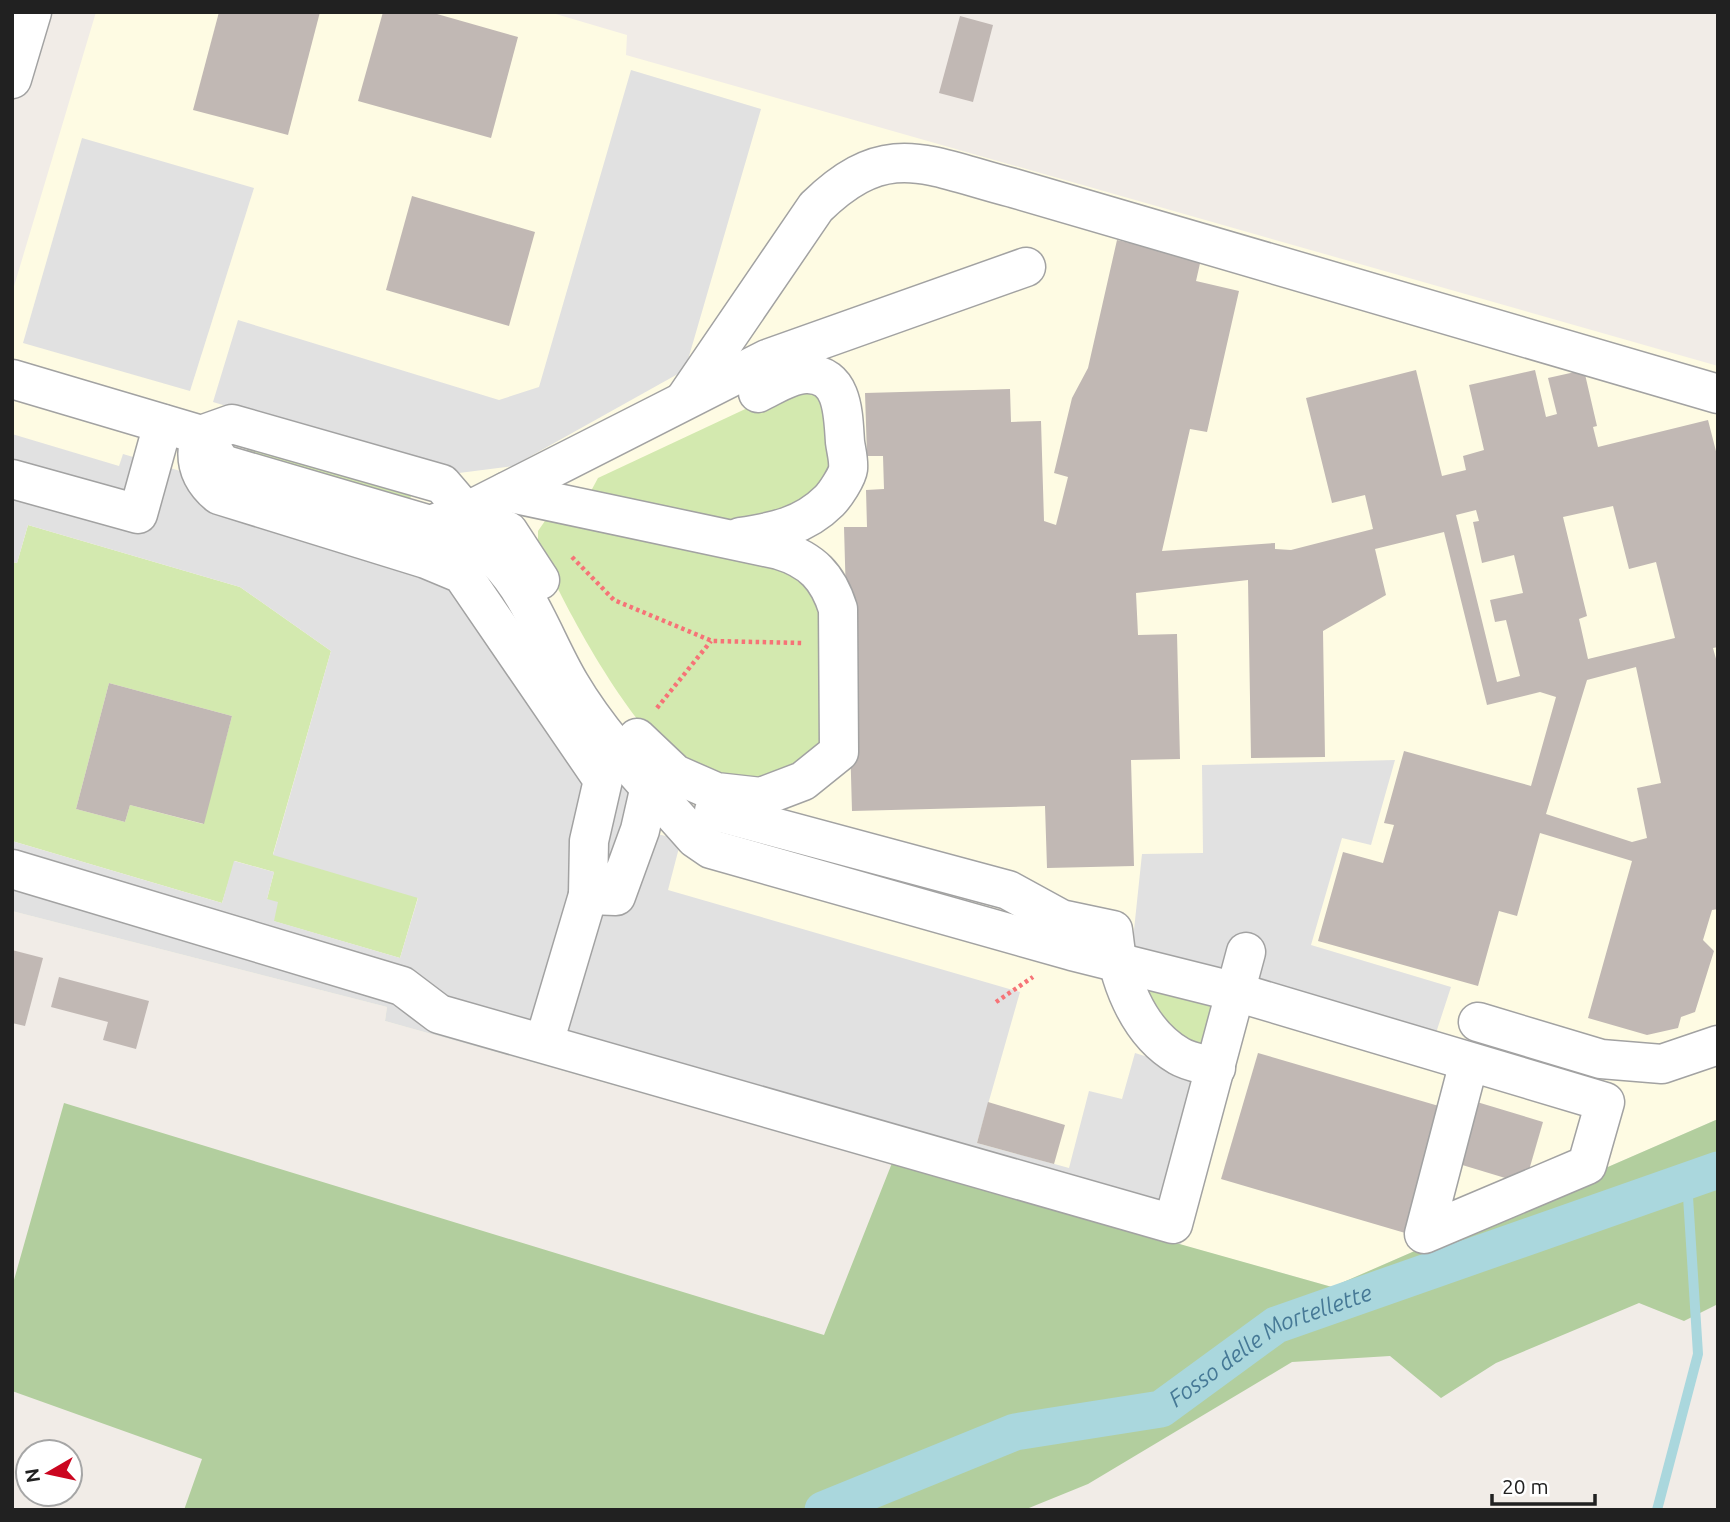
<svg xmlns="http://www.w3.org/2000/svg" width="1730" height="1522" font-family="Ubuntu,sans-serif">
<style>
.education{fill:#fefbe3}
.grass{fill:#d3e9af;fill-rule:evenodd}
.forest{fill:#b2ce9e}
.parking{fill:#e1e1e1}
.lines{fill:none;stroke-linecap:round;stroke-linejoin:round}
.stream{stroke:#aad7dd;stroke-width:10}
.canal{stroke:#aad7dd;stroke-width:37}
.building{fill:#c1b8b4;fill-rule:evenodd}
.minor-casing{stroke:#a2a2a2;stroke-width:41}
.path{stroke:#f67377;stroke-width:4.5;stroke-dasharray:3.5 3.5;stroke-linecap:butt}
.minor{stroke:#fff;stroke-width:38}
.labels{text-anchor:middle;stroke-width:5;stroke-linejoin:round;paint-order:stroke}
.water-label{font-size:23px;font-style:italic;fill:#467996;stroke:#fff}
</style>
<rect width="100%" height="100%" fill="#f1ece7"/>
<path class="education" d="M96 12H549L627 35 626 55 1718 366V1119L1332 1287 385 1021 387 1007 12 911V293Z"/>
<g class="grass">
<path d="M790 388 814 394 823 402 830 436 829 471 814 493 794 511 721 529 591 491 598 478Z"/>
<path d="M249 443 412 492 408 508 244 459Z"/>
<path d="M547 518 786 568 822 603 829 745C818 754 804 770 792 775 754 789 701 777 669 753 624 717 561 601 538 546V531Z"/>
<path d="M28 525 240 587 331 651 273 854 418 897 400 958 273 921 267 899 274 872 235 861 222 903 12 841V562L17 563ZM109 683 232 716 203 824 130 805 125 822 76 809Z"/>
<path d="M1143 981 1222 998 1206 1056 1166 1031Z"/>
</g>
<path class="forest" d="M64 1103 824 1335 892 1163 1332 1287 1718 1119V1304L1684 1321 1639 1303 1496 1363 1441 1398 1390 1356 1292 1362 1088 1484 1024 1510H184L202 1459 12 1391V1287Z"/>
<g class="parking">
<path d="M631 70 761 109 685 370 513 466 451 474 213 402 238 320 499 400 539 387Z"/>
<path d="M82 138 254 188 190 391 23 343Z"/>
<path d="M12 434 119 466 123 454 457 553 486 569 634 787 627 826 681 840 668 890 1020 992 977 1143 1069 1168 1089 1091 1122 1099 1135 1053 1222 1080 1181 1244 385 1021 387 1007 12 911V841L222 903 234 861 274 872 267 899 278 902 274 921 400 958 418 898 273 855 331 651 240 587 28 525 17 563 12 562Z"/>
<path d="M1395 760 1371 845 1342 838 1311 945 1451 987 1434 1039 1132 949 1142 854 1203 853 1202 765Z"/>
</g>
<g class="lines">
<path class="stream" d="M1657 1510 1698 1354 1687 1181"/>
<path class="canal" id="s1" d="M823 1510 1015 1432 1161 1409 1276 1325 1718 1170"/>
</g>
<g class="building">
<path d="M219 12H320L288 135 193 110Z"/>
<path d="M383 12H430L518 37 491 138 358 101Z"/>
<path d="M960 16 993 25 973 102 939 93Z"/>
<path d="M412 196 535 232 509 326 386 290Z"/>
<path d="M1117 240 1201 259 1196 281 1239 291 1207 432 1190 429 1162 551 1275 543V549L1291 550 1373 529 1365 495 1332 503 1306 398 1416 370 1442 476 1466 470 1463 456 1484 450 1469 385 1535 370 1546 417 1557 414 1548 378 1584 370 1597 426 1593 427 1598 447 1708 420 1718 459V647L1713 648 1718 666V909L1712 910 1703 940 1714 951 1695 1012 1681 1017 1678 1028 1647 1035 1588 1018 1632 861 1540 833 1517 916 1499 911 1478 986 1318 941 1343 852 1383 863 1394 825 1384 823 1404 751 1531 786 1556 697 1540 692 1487 705 1444 532 1375 549 1386 595 1323 631 1325 757 1251 758 1248 580 1136 593 1138 635 1177 634 1180 759 1131 760 1134 866 1047 868 1045 806 852 811 844 527H867L866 490 884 489 883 456H867L865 393 1010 389 1011 422 1041 421 1044 521 1056 525 1068 477 1054 473 1072 398 1088 368ZM1613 506 1629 569 1656 562 1675 638 1588 659 1579 619 1587 616 1563 517ZM1476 510 1479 521 1473 522 1482 563 1514 555 1523 593 1490 600 1495 622 1506 620 1520 676 1497 682 1456 515ZM1636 667 1661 783 1637 788 1647 838 1632 842 1546 814 1587 680Z"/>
<path d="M109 683 232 716 204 824 130 805 125 822 76 809Z"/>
<path d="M12 950 43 958 25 1026 12 1023Z"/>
<path d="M59 977 149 1001 136 1049 103 1040 108 1022 51 1007Z"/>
<path d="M1258 1053 1449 1109 1412 1235 1221 1179Z"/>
<path d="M988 1102 1065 1125 1054 1164 977 1143Z"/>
<path d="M1477 1102 1543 1122 1525 1184 1459 1164Z"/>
</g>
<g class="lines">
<defs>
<g id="minor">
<path d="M12 79 32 12"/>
<path d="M12 379 201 435 232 424 442 484 466 512 508 531 540 580"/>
<path d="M685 399 816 207C888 137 927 166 1013 188L1718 394"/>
<path d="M201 435 222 464 430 525 466 512 767 359 1026 267"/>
<path d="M199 440C194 463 201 480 219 495L426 559 462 574 603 780 589 841 588 895 616 896 640 830 650 786"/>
<path d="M12 479 138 514 163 424"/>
<path d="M506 492 779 550C812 560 828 577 838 609L839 752 803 781 761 797 716 792 675 774 637 738"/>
<path d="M430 525C454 533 477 540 496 559 530 592 546 644 570 684 603 740 652 789 695 838L711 849 1072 951 1236 992 1605 1102 1587 1165 1424 1234 1469 1062"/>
<path d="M740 537C774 532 804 526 829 501 835 495 847 477 848 469 849 460 846 450 845 442 843 415 844 375 808 374 791 373 773 386 758 393"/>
<path d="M714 811 1008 890 1061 919 1113 930C1117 976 1136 1031 1179 1056 1189 1062 1204 1064 1216 1068"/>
<path d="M12 869 402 986 439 1014 1173 1224 1246 952"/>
<path d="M1478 1022 1601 1059 1662 1064 1718 1045"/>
<path d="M544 1043 588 895"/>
</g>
</defs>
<use href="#minor" class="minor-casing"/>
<g class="path">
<path d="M572 557 614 600 712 641 803 643"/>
<path d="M657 708 711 641"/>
<path d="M996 1002 1033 977"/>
</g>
<use href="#minor" class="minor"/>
</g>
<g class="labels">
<g class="water-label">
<text dy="8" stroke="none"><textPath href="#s1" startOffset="483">Fosso delle Mortellette</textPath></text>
</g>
</g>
<rect width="1730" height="1522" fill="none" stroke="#212121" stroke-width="28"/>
<g transform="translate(49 1473) rotate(261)"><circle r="33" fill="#ffffff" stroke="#a6a6a6" stroke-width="2"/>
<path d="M0-5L12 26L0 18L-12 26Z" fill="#cb0620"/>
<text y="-10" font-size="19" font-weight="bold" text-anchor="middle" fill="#212121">N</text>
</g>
<path d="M1492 1494v10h103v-10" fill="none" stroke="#212121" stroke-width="3.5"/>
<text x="1502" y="1494" font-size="21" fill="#212121" stroke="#ffffff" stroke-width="5" paint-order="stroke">20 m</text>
</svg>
